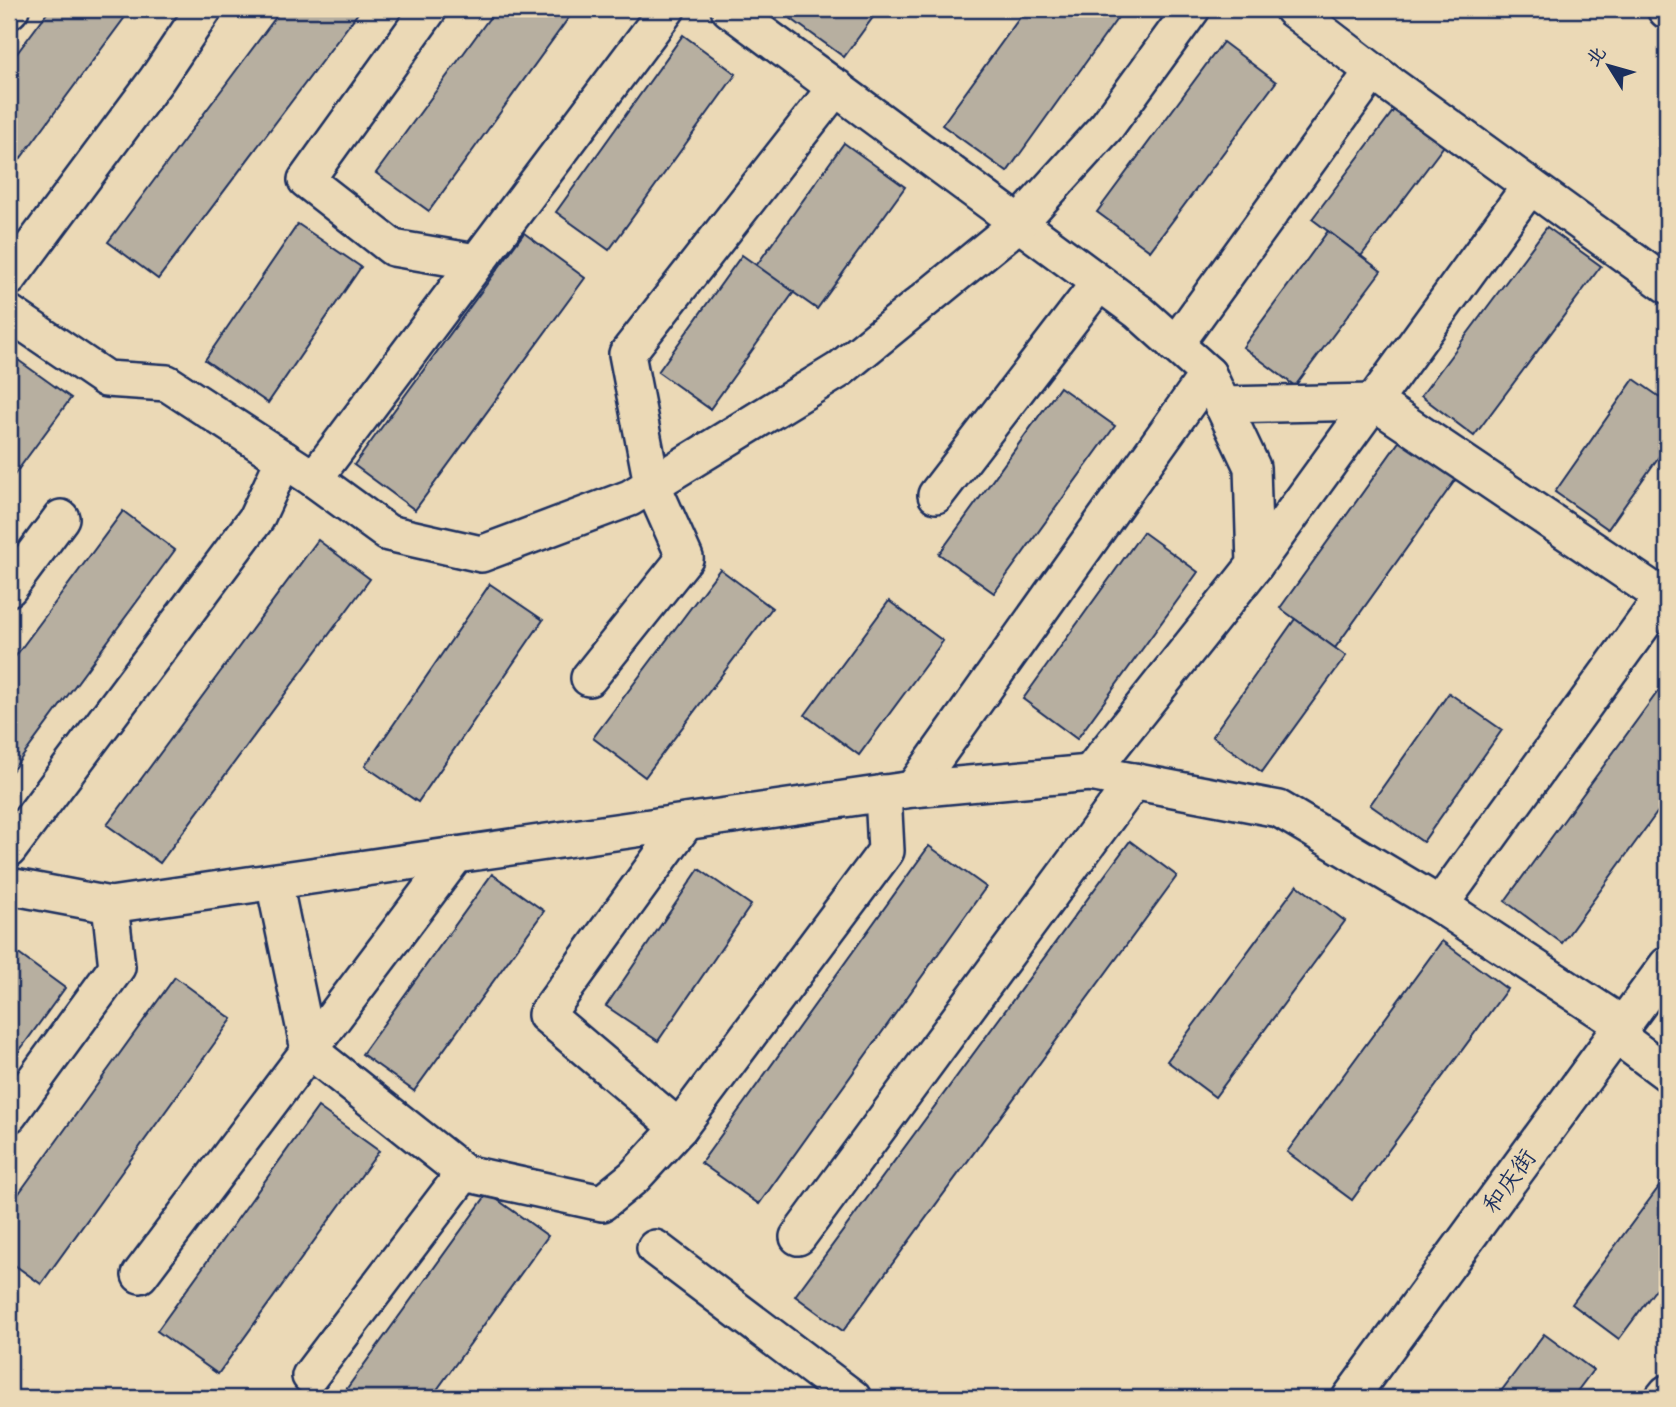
<svg xmlns="http://www.w3.org/2000/svg" width="1676" height="1407" font-family="Sriracha,'LXGW WenKai TC',sans-serif">
<style>
.building{fill:#b7afa0;stroke:#1b2f5e;stroke-width:2}
.lines{fill:none;stroke-linecap:round;stroke-linejoin:round}
.minor-casing{stroke:#1b2f5e;stroke-width:40}
.minor{stroke:#ebd9b6;stroke-width:35}
.labels{text-anchor:middle;stroke-width:6;stroke-linejoin:round;paint-order:stroke}
.street-label{font-size:24px;fill:#1b2f5e;stroke:#ebd9b6}
</style>
<rect width="100%" height="100%" fill="#ebd9b6"/>
<filter id="ink" filterUnits="userSpaceOnUse"><feTurbulence type="fractalNoise" baseFrequency=".0143" numOctaves="2"/><feDisplacementMap in="SourceGraphic" scale="14" xChannelSelector="R" yChannelSelector="G"/><feConvolveMatrix kernelMatrix="1 2 1 2 8 2 1 2 1" color-interpolation-filters="sRGB"/></filter>
<g filter="url(#ink)">
<g class="building">
<path d="M50 9H131L9 174V64Z"/>
<path d="M282 9H361L158 279 108 242Z"/>
<path d="M496 9H575L429 211 376 173Z"/>
<path d="M796 9H879L844 57 790 18Z"/>
<path d="M1026 9H1124L1007 172 942 125Z"/>
<path d="M683 35 736 74 609 250 556 212Z"/>
<path d="M1223 42 1276 82 1150 251 1097 212Z"/>
<path d="M1400 102 1449 139 1361 256 1312 219Z"/>
<path d="M844 143 905 187 817 309 756 266Z"/>
<path d="M298 224 361 267 268 403 205 360Z"/>
<path d="M1547 227 1601 266 1474 436 1421 396Z"/>
<path d="M1328 231 1381 271 1295 386 1243 347Z"/>
<path d="M524 233 585 278 415 510 354 465Z"/>
<path d="M742 255 794 292 710 409 658 372Z"/>
<path d="M18 360 71 398 9 482V373Z"/>
<path d="M1634 379 1667 402V445L1608 529 1555 492Z"/>
<path d="M1060 387 1115 426 994 593 939 554Z"/>
<path d="M1406 432 1461 472 1335 648 1280 608Z"/>
<path d="M123 511 175 550 9 775V665Z"/>
<path d="M1143 532 1198 572 1077 739 1023 699Z"/>
<path d="M318 540 370 579 160 863 107 825Z"/>
<path d="M720 569 772 608 645 777 593 738Z"/>
<path d="M490 584 543 620 418 802 365 766Z"/>
<path d="M889 601 943 641 859 755 805 715Z"/>
<path d="M1295 619 1346 656 1262 772 1212 736Z"/>
<path d="M1667 679V799L1562 943 1505 901Z"/>
<path d="M1449 693 1502 730 1423 842 1370 805Z"/>
<path d="M1130 841 1177 876 843 1331 795 1296Z"/>
<path d="M929 846 986 887 759 1204 701 1163Z"/>
<path d="M699 869 751 905 658 1041 606 1006Z"/>
<path d="M492 874 544 911 414 1091 362 1054Z"/>
<path d="M1297 885 1345 921 1215 1097 1167 1061Z"/>
<path d="M1442 941 1507 989 1352 1200 1287 1152Z"/>
<path d="M9 947 65 988 9 1065Z"/>
<path d="M175 977 232 1019 41 1284 9 1261V1207Z"/>
<path d="M318 1107 379 1151 218 1374 157 1331Z"/>
<path d="M1667 1176V1274L1619 1339 1572 1304Z"/>
<path d="M488 1193 548 1236 431 1398H340Z"/>
<path d="M1544 1334 1593 1370 1572 1398H1496Z"/>
</g>
<g class="lines">
<defs>
<g id="minor">
<path d="M429 9 306 180 393 248 476 262"/>
<path d="M729 9 1139 312 1208 374 1252 467 1255 565 1090 773"/>
<path d="M1292 9 1391 85 1667 285"/>
<path d="M1665 9 1667 11"/>
<path d="M9 11 11 9"/>
<path d="M9 278 157 79 204 9"/>
<path d="M9 313 106 379 167 383 314 479 388 533 481 554 630 498 839 370 1019 223 1107 126 1192 9"/>
<path d="M1175 345 1373 71"/>
<path d="M1222 405 1374 402 1663 597"/>
<path d="M314 479 667 9"/>
<path d="M936 495 1099 283"/>
<path d="M1255 565 1530 186"/>
<path d="M9 588 61 518"/>
<path d="M589 678 685 558 652 484 627 354 836 87"/>
<path d="M913 789 1208 374"/>
<path d="M9 849 256 519 284 459"/>
<path d="M274 882 309 1050 464 1173 310 1376"/>
<path d="M9 886 110 905 913 789 1090 773 1279 809 1440 905 1623 1025"/>
<path d="M1440 905 1667 591"/>
<path d="M1616 1035 1667 1073"/>
<path d="M9 1115 117 967 110 905"/>
<path d="M679 1128 546 1015 686 822"/>
<path d="M464 1173 602 1203 634 1177 679 1128 886 851 883 793"/>
<path d="M798 1237 1134 781"/>
<path d="M655 1248 853 1398"/>
<path d="M140 1275 456 855"/>
<path d="M1350 1398 1667 965"/>
<path d="M1663 1398 1667 1393"/>
</g>
</defs>
<use href="#minor" class="minor-casing"/>
<use href="#minor" class="minor"/>
</g>
</g>
<g class="labels">
<g class="street-label">
<text transform="translate(1509 1181) rotate(-54)" y="8">和庆街</text>
</g>
</g>
<rect width="1676" height="1407" fill="none" stroke="#ebd9b6" stroke-width="35"/>
<rect x="18" y="18" width="1641" height="1372" fill="none" stroke="#1b2f5e" stroke-width="2.5" filter="url(#ink)"/>
<g transform="translate(1609 66) rotate(307)" stroke="#ebd9b6" stroke-width="5" paint-order="stroke">
<path d="M0-5L12 26L0 18L-12 26Z" fill="#1b2f5e"/>
<text y="-10" font-size="19" font-weight="bold" text-anchor="middle" fill="#1b2f5e">北</text>
</g>
</svg>
